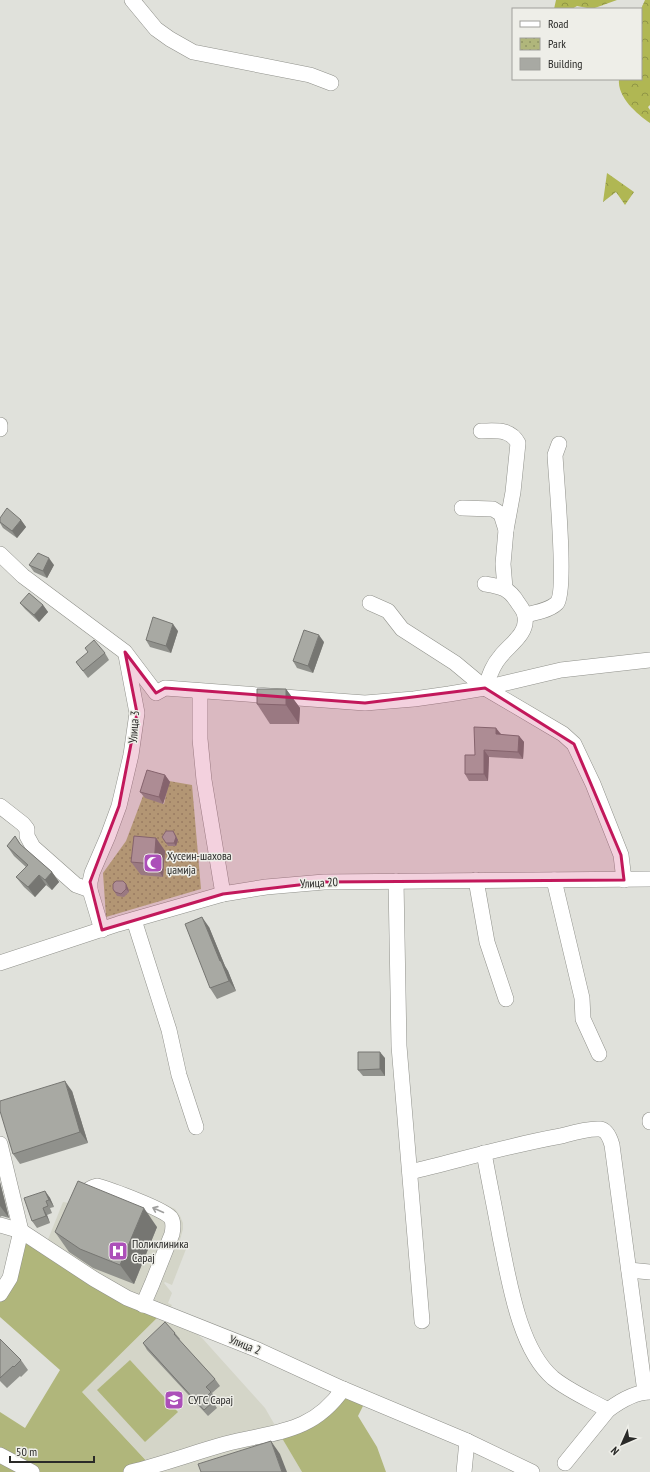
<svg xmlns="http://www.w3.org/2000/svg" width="650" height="1472" font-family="'PT Sans Narrow',sans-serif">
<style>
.built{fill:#d4d5c8}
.grass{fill:#b0b67b}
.forest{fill:url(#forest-crowns)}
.park{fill:url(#park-dots)}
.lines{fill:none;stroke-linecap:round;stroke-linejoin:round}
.minor-casing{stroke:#90918b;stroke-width:16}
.minor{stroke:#fff;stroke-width:15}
.wall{fill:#90918c}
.shaded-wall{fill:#767672}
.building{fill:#a8a9a3;stroke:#767672}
.oneway{stroke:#9f9f9e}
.marked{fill:#c2185b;fill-opacity:0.2;stroke:#c2185b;stroke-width:3;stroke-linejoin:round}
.labels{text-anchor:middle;stroke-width:3;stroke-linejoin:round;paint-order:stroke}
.street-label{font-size:12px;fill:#2a2a28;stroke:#eeeee8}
.poi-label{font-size:12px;fill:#2a2a28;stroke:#eeeee8;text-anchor:start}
</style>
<defs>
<pattern id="forest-crowns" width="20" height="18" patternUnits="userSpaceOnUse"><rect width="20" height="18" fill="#b0b753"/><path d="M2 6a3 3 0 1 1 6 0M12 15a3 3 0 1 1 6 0" fill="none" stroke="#8f9545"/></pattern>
<pattern id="park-dots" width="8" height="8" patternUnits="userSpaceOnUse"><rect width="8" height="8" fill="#b0b67b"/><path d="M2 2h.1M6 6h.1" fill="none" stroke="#8f9465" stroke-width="1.8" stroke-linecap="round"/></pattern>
</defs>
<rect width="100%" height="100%" fill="#e0e1db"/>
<g class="built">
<path d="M135 1192 175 1209 180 1216 183 1223V1229L180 1240 188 1244 172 1285 165 1282 164 1283 172 1293 168 1303 172 1305 168 1314 45 1247 63 1202 69 1203Z"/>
<path d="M160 1315 189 1327 203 1339 211 1348 265 1408 302 1472H157L82 1392Z"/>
</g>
<g class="grass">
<path d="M21 1231 160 1315 82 1392 152 1467 131 1472H0V1412L25 1428 60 1370 0 1317V1294Z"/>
<path d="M130 1360 178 1412 145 1442 97 1390Z"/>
<path d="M337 1397 367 1398 358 1416 377 1447 386 1472H302L279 1433Z"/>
</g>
<g class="forest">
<path d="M556 0H617L592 9 577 6 572 9H554Z"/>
<path d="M645 0H650V105L648 107 650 110V123C637 114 617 97 619 79H641V9Z"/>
<path d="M607 173 634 192 625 205 616 192 603 202Z"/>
</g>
<path class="park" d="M169 781 192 785 201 889 106 917 103 873 126 841 143 796 164 804Z"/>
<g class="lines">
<defs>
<g id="minor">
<path d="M132 0 156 29 170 39 193 52 310 75 331 83"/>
<path d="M0 425V429"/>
<path d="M481 431C495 431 510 428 518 443L513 492 506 530"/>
<path d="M462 508 493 509 501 514 506 530 503 564 505 588"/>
<path d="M0 554 23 576 125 652 156 693 165 688 365 703 414 699 449 694 485 688 561 670 650 660"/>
<path d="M370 603 388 611 402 629 455 663 485 688 563 734 574 744 593 784 621 855 624 880"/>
<path d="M525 615C535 613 550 610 557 603 567 591 556 476 555 455L559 444"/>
<path d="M485 688C489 677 492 666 500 657 509 645 528 634 525 617 525 612 521 607 518 603 509 588 502 587 485 584"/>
<path d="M200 691V739L204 780 223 894"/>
<path d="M0 806 23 824 27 829V836L33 847 76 885 90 890"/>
<path d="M476 880 487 942 506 999"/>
<path d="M554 880 582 998 583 1019 599 1054"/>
<path d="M396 881 399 1046 422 1321"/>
<path d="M134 920 169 1030 179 1075 196 1127"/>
<path d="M102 930 90 890V882L92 873 108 836 119 806 131 755 137 713 126 655"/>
<path d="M0 963 118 924 223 894 266 887 324 882 650 879"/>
<path d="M650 1122V1120"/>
<path d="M0 1144 21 1231 10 1278 0 1294"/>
<path d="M484 1153C489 1181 495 1209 500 1237 509 1280 519 1349 553 1378 569 1391 590 1400 608 1410"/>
<path d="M410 1172C460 1160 510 1145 561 1136 572 1133 588 1128 600 1129 607 1130 610 1138 612 1145L645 1392"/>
<path d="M80 1202C85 1194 87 1188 97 1186 108 1189 167 1210 171 1218 174 1223 173 1229 172 1234L152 1284 143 1305"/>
<path d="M0 1225 21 1231 94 1279 127 1298 258 1350 343 1389 467 1441 464 1472"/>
<path d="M629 1270 650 1272"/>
<path d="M467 1441 532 1472"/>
<path d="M0 1455 32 1472"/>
<path d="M565 1463 608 1410C620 1401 635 1392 650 1392"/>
<path d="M131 1472C163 1464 193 1453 225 1444 273 1431 311 1435 343 1389"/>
</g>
</defs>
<use href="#minor" class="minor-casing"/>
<use href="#minor" class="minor"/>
</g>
<g class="wall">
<path d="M0 518 21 520 26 527 17 538 3 528 0 523Z"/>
<path d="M29 565H54L47 578 34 572Z"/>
<path d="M20 603 43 605 48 612 39 622 25 609Z"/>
<path d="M178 631 171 653 150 647 146 640Z"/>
<path d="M324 642 313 673 297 668 293 661Z"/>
<path d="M105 653 109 660 88 678 76 662Z"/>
<path d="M286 689 300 708 299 724H270L257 704Z"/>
<path d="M501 735 519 736 524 742 523 759 489 757 488 781H469L465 774 475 755Z"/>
<path d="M165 775 170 782 163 804 145 798 140 792Z"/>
<path d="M173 831 178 840 176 846H168L166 843Z"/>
<path d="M15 836 21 845 52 872 59 882 52 890 46 885 35 897 24 887 16 877 26 867 14 856 7 846Z"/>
<path d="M156 838 165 851 163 877 141 875 131 862Z"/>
<path d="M128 888 129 892 124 897 117 896 113 889Z"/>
<path d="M209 927 225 966 228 971 236 991 217 999 210 988Z"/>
<path d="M385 1058V1076H363L358 1070Z"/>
<path d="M72 1091 88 1143 20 1164 13 1154Z"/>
<path d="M0 1182 9 1218 2 1216 0 1217Z"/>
<path d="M45 1191 50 1198 54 1207 50 1208 52 1213 47 1215 50 1223 37 1228 32 1221Z"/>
<path d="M157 1227 134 1284 93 1268 69 1252 55 1232Z"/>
<path d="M175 1333 180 1339 179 1340 215 1379 220 1386 212 1393 216 1399 213 1402 217 1408 208 1416 147 1350 143 1343Z"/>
<path d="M0 1339 21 1360 28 1370 21 1377 20 1376 7 1388 0 1381Z"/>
</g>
<g class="shaded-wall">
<path d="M21 520 26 527 17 538 12 531Z"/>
<path d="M49 558 54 565 47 578 43 571Z"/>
<path d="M43 605 48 612 39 622 34 615Z"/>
<path d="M173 624 178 631 171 653 166 646Z"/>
<path d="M319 635 324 642 313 673 308 666Z"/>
<path d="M286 689 300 708 299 724 286 705Z"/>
<path d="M496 728 501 734H496Z"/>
<path d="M519 736 524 742 523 759 518 752Z"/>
<path d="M484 750 489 757 488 781 484 774Z"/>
<path d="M165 775 170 782 163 804 159 797Z"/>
<path d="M173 831 178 840 176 846 174 843Z"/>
<path d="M156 838 165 851 163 877 154 864Z"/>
<path d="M52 872 59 882 52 890 45 880Z"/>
<path d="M39 875 46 885 35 897 28 887Z"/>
<path d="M126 884 128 888 129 892 126 889Z"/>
<path d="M202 917 209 927 225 966 228 971 236 991 229 981 220 961Z"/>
<path d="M380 1052 385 1058V1076L380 1069Z"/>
<path d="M65 1081 72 1091 88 1143 80 1132Z"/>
<path d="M0 1182 9 1218 0 1206Z"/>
<path d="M45 1191 50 1198 54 1207 49 1200Z"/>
<path d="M43 1208 47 1215 50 1223 46 1216Z"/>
<path d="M144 1208 157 1227 134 1284 120 1265Z"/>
<path d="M271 1441 280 1454 287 1472H282Z"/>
</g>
<g class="building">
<path d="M7 508 21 520 12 531 0 522V518Z"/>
<path d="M38 553 49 558 43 571 29 565Z"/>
<path d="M29 593 43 605 34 615 20 603Z"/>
<path d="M153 617 173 624 166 646 146 640Z"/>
<path d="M304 630 319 635 308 666 293 661Z"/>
<path d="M94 640 105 653 83 671 76 662 88 652 85 648Z"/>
<path d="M257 689H286V705L257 704Z"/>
<path d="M474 727 496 728V734L519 736 518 752 484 750V774H465V755H475Z"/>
<path d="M147 770 165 775 159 797 140 792Z"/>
<path d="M166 831H173L176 837 174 843H166L162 837Z"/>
<path d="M15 836 20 844 52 872 45 880 39 875 28 887 16 877 28 865 7 846Z"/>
<path d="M134 836 156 838 154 864 131 862Z"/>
<path d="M116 881H123L126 884V889L121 894 115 892 113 889V884Z"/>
<path d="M202 917 220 961H221L229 981 210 988 185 924Z"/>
<path d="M358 1052H380V1069L358 1070Z"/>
<path d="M65 1081 80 1132 13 1154 0 1111V1101Z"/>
<path d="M78 1181 144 1208 120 1265 80 1249 55 1232Z"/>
<path d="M45 1191 49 1200 46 1201 48 1206 43 1208 46 1216 32 1221 24 1198Z"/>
<path d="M165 1322 175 1333 174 1334 215 1379 206 1387 211 1392 207 1396 213 1402 204 1410 143 1343Z"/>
<path d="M0 1339 21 1360 14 1367 13 1366 0 1378Z"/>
<path d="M271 1441 282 1472H201L198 1464Z"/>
</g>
<defs><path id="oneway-shaft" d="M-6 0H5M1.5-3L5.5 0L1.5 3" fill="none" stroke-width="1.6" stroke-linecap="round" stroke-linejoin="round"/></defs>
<use class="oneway" href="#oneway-shaft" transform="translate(158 1210) rotate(-156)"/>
<path class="marked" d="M125 652 156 693 165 688 365 703 485 688 574 744 621 855 624 880 324 882 223 894 102 930 90 882 119 806 137 713Z"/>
<defs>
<symbol id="mosque-square" viewBox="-11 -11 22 22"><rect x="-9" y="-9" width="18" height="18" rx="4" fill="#ac4fb9" stroke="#eeeee8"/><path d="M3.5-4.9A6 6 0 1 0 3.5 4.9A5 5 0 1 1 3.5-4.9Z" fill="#fff"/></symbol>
<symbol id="hospital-square" viewBox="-11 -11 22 22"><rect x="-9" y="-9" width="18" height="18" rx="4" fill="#ac4fb9" stroke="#eeeee8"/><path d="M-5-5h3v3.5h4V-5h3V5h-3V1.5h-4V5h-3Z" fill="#fff"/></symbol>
<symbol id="school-square" viewBox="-11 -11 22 22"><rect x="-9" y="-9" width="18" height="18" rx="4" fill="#ac4fb9" stroke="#eeeee8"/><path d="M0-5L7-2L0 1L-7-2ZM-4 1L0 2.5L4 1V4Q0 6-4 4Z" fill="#fff"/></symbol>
</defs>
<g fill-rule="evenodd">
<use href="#mosque-square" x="142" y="852" width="22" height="22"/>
<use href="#hospital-square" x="107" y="1240" width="22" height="22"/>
<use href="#school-square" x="163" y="1389" width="22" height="22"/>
</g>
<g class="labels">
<g class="street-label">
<text transform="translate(134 727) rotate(-86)" y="4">Улица 3</text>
<text transform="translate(319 883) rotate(-3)" y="4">Улица 20</text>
<text transform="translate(245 1345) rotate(22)" y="4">Улица 2</text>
</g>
<g class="poi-label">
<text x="167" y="860">Хусеин-шахова<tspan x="167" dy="14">џамија</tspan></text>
<text x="132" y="1248">Поликлиника<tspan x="132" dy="14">Сарај</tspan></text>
<text x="188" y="1404">СУГС Сарај</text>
</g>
</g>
<rect x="512" y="8" width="130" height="72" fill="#eeeee8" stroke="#a0a09b"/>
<rect x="520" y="21" width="20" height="6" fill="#ffffff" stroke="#a0a09b"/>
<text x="548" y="28" font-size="12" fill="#2a2a28">Road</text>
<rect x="520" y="38" width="20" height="12" fill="url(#park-dots)" stroke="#a0a09b"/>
<text x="548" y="48" font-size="12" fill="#2a2a28">Park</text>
<rect x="520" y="58" width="20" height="12" fill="#a8a9a3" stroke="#a0a09b"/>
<text x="548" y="68" font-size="12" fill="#2a2a28">Building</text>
<g transform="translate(622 1444) rotate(225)" stroke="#eeeee8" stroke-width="3" paint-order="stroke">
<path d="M0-3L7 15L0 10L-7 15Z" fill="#2a2a28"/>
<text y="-6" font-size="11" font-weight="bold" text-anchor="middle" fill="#2a2a28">N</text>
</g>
<path d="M10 1456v6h84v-6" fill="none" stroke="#2a2a28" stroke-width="2"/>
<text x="16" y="1456" font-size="12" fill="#2a2a28" stroke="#eeeee8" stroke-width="3" paint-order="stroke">50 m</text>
</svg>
